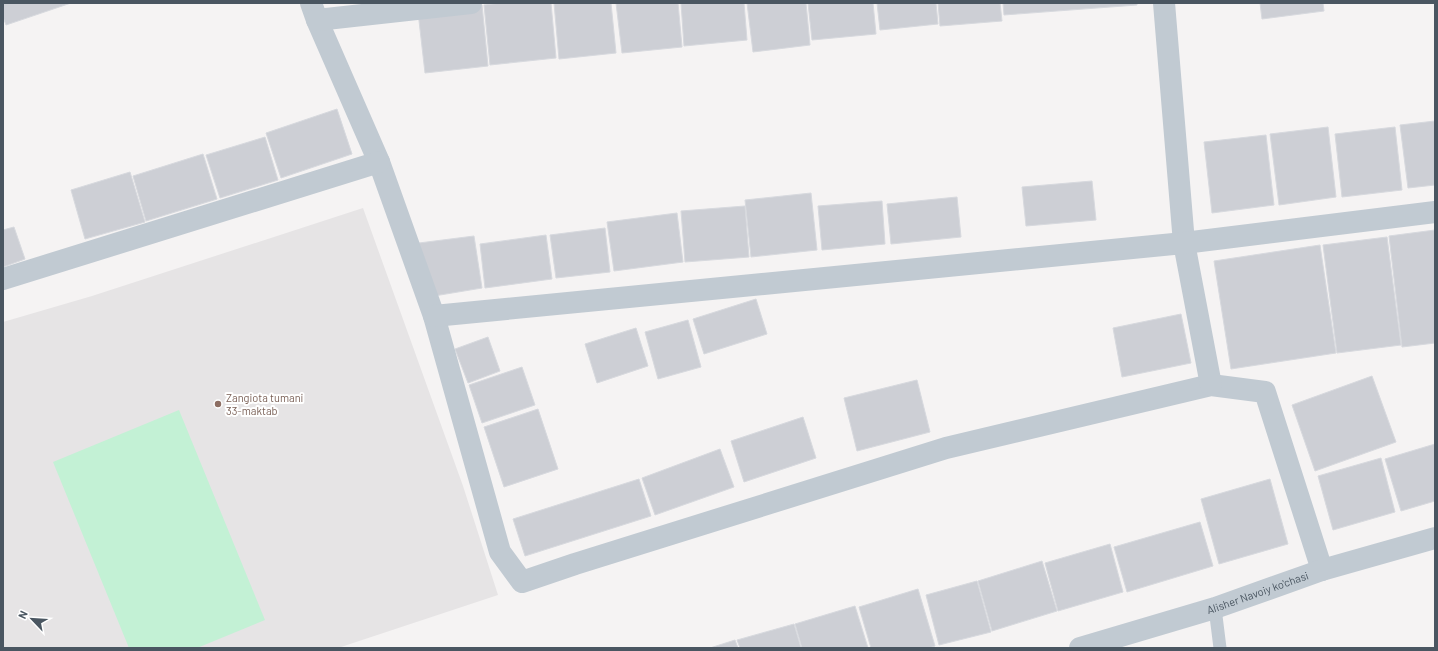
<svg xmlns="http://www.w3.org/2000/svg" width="1438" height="651" font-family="Barlow,sans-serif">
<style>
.education{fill:#e6e4e5}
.green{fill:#c3f1d5}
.building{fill:#cdcfd5;stroke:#d7d9de}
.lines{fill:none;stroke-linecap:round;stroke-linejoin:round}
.lane{stroke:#c1cad2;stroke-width:13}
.street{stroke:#c1cad2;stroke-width:22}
.education-dot{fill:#8d6e63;stroke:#fff;stroke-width:1.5}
.labels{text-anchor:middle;stroke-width:4;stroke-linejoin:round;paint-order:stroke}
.education-label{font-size:11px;fill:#785e54;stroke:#fff;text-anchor:start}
.street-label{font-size:11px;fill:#4a5661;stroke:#fff}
</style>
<rect width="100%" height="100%" fill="#f5f3f3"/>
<path class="education" d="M363 208 463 486 498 595 338 648H3V322L92 296Z"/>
<path class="green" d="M179 410 265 620 197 648H129L53 462Z"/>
<g class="building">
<path d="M3 3H71L6 25 3 17Z"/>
<path d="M501 3H551L556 58 490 65 484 5Z"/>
<path d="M554 3H611L616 53 559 59Z"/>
<path d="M616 3H678L682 47 622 53Z"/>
<path d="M681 3H744L747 40 684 46Z"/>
<path d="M747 3H806L810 45 753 52Z"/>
<path d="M808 3H873L876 34 812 40Z"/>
<path d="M877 3H936L938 24 880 30Z"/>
<path d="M938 3H1000L1002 21 940 26Z"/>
<path d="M1003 3H1137V5L1004 15Z"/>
<path d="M1260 3H1323L1324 11 1262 19Z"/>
<path d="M482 5 488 66 425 73 418 12Z"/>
<path d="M337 109 352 154 281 178 266 133Z"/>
<path d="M1435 121V185L1408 188 1400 125Z"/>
<path d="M1328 127 1336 197 1279 205 1270 134Z"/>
<path d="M1395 127 1402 190 1342 197 1335 134Z"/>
<path d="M1266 135 1274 205 1212 213 1204 142Z"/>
<path d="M265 137 278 180 220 198 206 155Z"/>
<path d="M203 154 217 199 146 221 133 176Z"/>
<path d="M130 172 145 222 85 239 71 190Z"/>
<path d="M1092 181 1096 220 1026 226 1022 187Z"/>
<path d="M811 193 817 250 751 257 745 200Z"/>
<path d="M957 197 961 237 891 244 887 204Z"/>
<path d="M882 201 885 244 822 250 818 206Z"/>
<path d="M745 206 749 257 685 262 681 211Z"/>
<path d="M677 213 683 262 614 271 607 222Z"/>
<path d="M14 227 25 259 3 267V230Z"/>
<path d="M605 228 610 272 556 278 550 235Z"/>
<path d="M1435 230V343L1402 347 1389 236Z"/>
<path d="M546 235 552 279 485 288 480 244Z"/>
<path d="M474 236 482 288 434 296 419 243Z"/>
<path d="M1387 237 1401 345 1337 353 1323 245Z"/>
<path d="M1320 245 1336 353 1231 369 1214 261Z"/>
<path d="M756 299 767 334 704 354 693 319Z"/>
<path d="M1181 314 1191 363 1122 377 1113 328Z"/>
<path d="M688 320 701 367 658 379 645 332Z"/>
<path d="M636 328 648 366 597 383 585 344Z"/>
<path d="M488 337 500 371 468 383 455 349Z"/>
<path d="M522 367 535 405 482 423 469 385Z"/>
<path d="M1372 376 1396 442 1315 471 1292 405Z"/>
<path d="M917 380 930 432 857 451 844 398Z"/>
<path d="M538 409 558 469 504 487 484 427Z"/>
<path d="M803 417 816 458 744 482 731 441Z"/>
<path d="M1435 444V501L1401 511 1385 459Z"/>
<path d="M720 449 734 487 655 515 642 478Z"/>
<path d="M1381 458 1395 512 1333 530 1318 476Z"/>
<path d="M639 479 651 516 525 556 513 519Z"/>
<path d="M1270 479 1288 544 1219 564 1201 499Z"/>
<path d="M1200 522 1213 566 1127 592 1114 547Z"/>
<path d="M1110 544 1123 592 1058 611 1045 563Z"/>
<path d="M1042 561 1057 611 992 631 978 581Z"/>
<path d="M977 581 991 632 939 645 926 595Z"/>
<path d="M918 589 935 646 929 648H871L859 607Z"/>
<path d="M855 606 868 648H802L795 624Z"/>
<path d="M794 624 801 648H740L737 640Z"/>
<path d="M735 640 738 648H710Z"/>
</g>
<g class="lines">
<path class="lane" d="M1215 608 1220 648"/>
<g class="street">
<path d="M311 3 317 20 379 162 434 316 500 552 522 582 575 564 946 448 1211 385 1265 392 1322 570"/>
<path d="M1164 3 1184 243 1211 385"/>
<path d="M317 20 471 3"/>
<path d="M3 279 379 162"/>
<path d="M434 316 1184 243 1435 212"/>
<path id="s1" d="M1080 648 1215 608 1322 570 1435 538"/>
</g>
</g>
<circle class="education-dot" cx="218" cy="404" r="4"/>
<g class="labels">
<g class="education-label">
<text x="226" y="402">Zangiota tumani<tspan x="226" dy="13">33-maktab</tspan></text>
</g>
<g class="street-label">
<text dy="4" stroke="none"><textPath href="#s1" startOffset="186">Alisher Navoiy ko'chasi</textPath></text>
</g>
</g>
<rect width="1438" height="651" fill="none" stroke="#4a5661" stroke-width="8"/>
<g transform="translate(32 619) rotate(295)" stroke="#ffffff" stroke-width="3" paint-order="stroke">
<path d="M0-3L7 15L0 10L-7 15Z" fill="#4a5661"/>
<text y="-6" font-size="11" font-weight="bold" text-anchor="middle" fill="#4a5661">N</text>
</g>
</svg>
